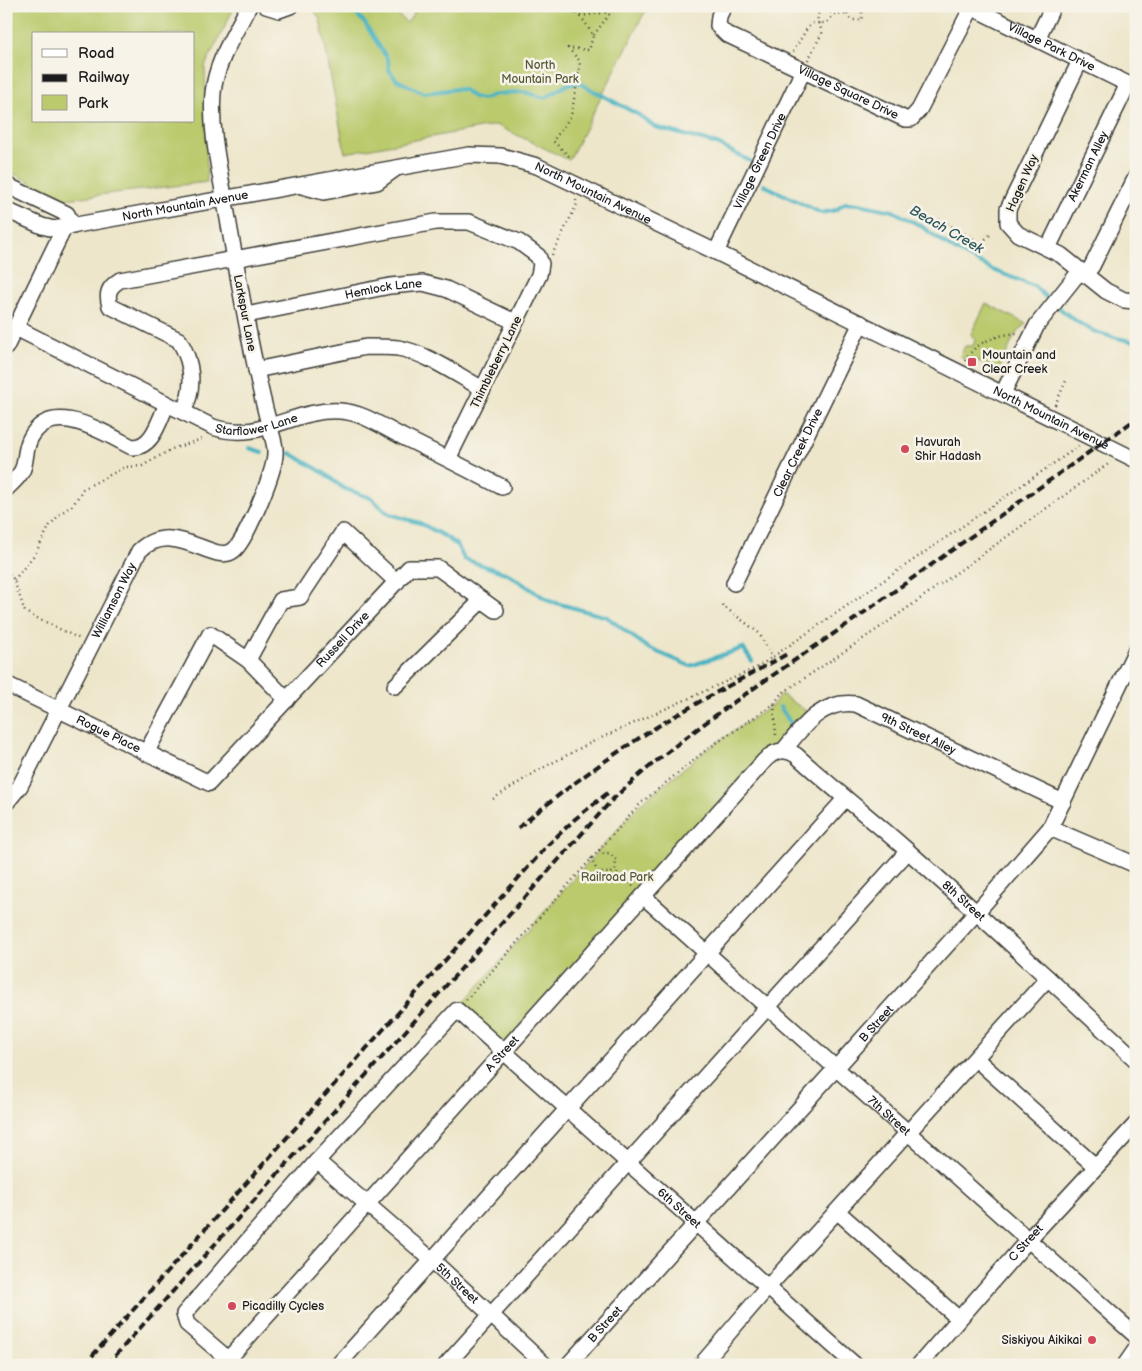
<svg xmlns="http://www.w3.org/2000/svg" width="1142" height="1371" font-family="'Balsamiq Sans',sans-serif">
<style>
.green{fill:#baca6d;stroke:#6b7344;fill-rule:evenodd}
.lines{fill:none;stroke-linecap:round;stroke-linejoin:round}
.stream{stroke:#46b3c2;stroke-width:4}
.minor-casing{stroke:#3b3a36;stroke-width:18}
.path{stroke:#3b3a36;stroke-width:2.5;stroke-dasharray:1 4;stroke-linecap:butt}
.minor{stroke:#fff;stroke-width:15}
.rail{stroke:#1c1c1c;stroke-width:4;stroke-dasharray:8 4;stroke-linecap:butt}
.poi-dot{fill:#d1495b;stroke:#f7f3e8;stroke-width:2}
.labels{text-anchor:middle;stroke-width:5;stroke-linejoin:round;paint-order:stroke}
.street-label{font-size:12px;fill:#1c1c1c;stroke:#f7f3e8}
.park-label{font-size:12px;fill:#535938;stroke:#f7f3e8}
.poi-label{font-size:12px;fill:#1c1c1c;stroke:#f7f3e8;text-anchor:start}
.water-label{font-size:14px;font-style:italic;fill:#2d585e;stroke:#f7f3e8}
</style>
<rect width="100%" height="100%" fill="#f7f3e8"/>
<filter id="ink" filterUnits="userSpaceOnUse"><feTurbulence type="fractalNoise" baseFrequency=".02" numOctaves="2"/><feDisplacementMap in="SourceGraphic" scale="10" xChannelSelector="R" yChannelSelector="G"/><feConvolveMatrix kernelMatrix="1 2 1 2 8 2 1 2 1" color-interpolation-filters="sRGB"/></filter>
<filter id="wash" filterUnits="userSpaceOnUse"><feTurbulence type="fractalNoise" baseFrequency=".0096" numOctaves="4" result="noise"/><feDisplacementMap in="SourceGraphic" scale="20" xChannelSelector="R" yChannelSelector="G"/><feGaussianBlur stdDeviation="1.12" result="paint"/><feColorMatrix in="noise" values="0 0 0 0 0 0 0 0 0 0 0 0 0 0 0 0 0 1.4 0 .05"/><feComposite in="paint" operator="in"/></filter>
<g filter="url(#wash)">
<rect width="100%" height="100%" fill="#ede6ca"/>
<g class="green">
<path d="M6 6H235L205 66 207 182 65 199 6 170ZM34 34H194V121H34Z"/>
<path d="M311 6H388L407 23 419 6H648L569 160 496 125 345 153 320 19Z"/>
<path d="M986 303 1026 324 1015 335 1000 367 992 371 988 370 990 366 971 358 969 361 960 356 965 346H973L975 340 971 334Z"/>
<path d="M781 694 808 712 504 1051 457 1010 641 803 706 750 774 704Z"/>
</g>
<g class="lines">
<g class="stream">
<path d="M348 6 364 22 388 60 389 70 397 80 424 93 457 89 464 90 473 97 483 99 496 94 524 92 545 98 568 84 579 83 639 115 655 127 717 144 750 161"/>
<path d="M764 185 821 213 836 210 845 203 859 204 893 211 921 226 953 249 993 270 1034 286 1050 301"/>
<path d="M1056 305C1087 332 1096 334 1136 342"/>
<path d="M249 448 262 452"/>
<path d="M290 453 324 473 343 488 371 498 389 514 420 523 444 536 457 545 464 559 508 574 549 601 607 617 648 648 690 666 743 648 752 661"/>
<path d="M780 707 792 725"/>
</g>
</g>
</g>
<g filter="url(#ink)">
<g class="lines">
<defs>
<g id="minor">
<path d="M266 6 279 10 290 6"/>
<path id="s1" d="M724 6 719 16 718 26 726 34 905 119H911L919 110 972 7"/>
<path id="s2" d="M969 6 1136 88"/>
<path d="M1037 39 1053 6"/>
<path d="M1080 61 1008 209V223L1018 234 1061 255 1106 291 1124 300 1136 301"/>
<path d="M6 185 67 214 73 226"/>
<path d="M302 186 324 192 377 182 395 169"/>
<path id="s3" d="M6 210 42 226 54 229 469 155 501 156 537 166 716 252 1136 460"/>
<path id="s4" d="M1048 248 1128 84"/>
<path id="s5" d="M716 252 803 71"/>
<path d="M1085 275 1092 266 1136 177"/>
<path id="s6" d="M246 315 390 286 423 283 446 289 515 322"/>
<path id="s7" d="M16 328 213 427C262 443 293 408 340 411 362 412 383 427 403 437 436 453 469 470 502 487"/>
<path d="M6 347 64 228"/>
<path d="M256 370 366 347C377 347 387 347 398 348 427 353 457 375 483 389"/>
<path d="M1003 393 1037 325 1080 271"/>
<path d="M183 412C195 388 193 363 179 340L110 306C106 293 109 287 120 280L436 222H469L519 242 538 256 541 264 539 275 448 459"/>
<path d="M6 489C13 482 22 475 24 465 26 456 26 447 30 439 51 397 105 434 132 447 153 448 159 420 167 404"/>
<path id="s8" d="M734 583 861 323"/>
<path d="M248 660 287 700"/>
<path id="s9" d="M6 684 209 783 409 568H438L496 610"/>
<path d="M395 686 482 600"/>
<path id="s10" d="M784 750C803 726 823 699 856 704L1063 802"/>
<path d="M146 753 210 634 248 660 281 600 300 597 343 532 397 582"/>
<path id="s11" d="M6 803 20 786 139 551C174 517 215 567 234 550 246 540 275 471 275 454 276 445 272 437 270 428 265 409 260 389 256 369 244 314 235 258 225 202 219 167 210 129 213 93 216 62 235 33 249 6"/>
<path d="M1050 828 1136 865"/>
<path id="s12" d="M643 896 1136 1336"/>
<path d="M976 1059 1096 1167"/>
<path id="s13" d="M317 1161 432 1260 545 1365"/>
<path d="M838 1212 959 1319"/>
<path id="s14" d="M223 1365 765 760C775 750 784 748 796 755 833 789 872 819 909 852 986 920 1061 990 1136 1060"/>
<path id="s15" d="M235 1365 187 1324 184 1314 317 1161 457 1010 855 1365"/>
<path d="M338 1365 845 799"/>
<path d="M446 1365 908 851"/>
<path id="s16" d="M568 1365 976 913 1050 828 1136 650"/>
<path d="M701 1365 768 1287 1048 978"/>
<path id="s17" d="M919 1365 1028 1240 1136 1124"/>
<path d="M1125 1365 1136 1349"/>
</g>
</defs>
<use href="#minor" class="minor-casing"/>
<g class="path">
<path d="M569 6 585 22 593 36 611 12 619 6"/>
<path d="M847 14 851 20H862V11"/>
<path d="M580 16 610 12"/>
<path d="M793 52 808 27 813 23H826L834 15 847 14 852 7 862 11 867 6"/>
<path d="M808 60 822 33C821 24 812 16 823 9L828 10 834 15"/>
<path d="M569 156 553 141 571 116 580 66 579 60 568 48 589 50 593 36"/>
<path d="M938 219 981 243 990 235"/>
<path d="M552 255 577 204 576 200"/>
<path d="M965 361C976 341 997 335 1017 333"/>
<path d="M1055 405 1066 381"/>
<path d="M6 570 14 580 25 612 80 639"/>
<path d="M14 580 35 554 50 525 61 513 73 505 83 489 125 467 142 466 172 449 205 438"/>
<path d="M722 605 759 633 772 657"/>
<path d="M774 704 776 737"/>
<path d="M493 799 537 771 590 743 758 667 1079 446"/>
<path d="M599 850 604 854 609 853 616 860 615 871 635 888"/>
<path d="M591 858 598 873H611L615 871"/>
<path d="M466 1000 641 803 706 750 774 704 781 694 885 624 1111 462"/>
</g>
<use href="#minor" class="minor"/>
<g class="rail">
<path d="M518 828C566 788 616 751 670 719 708 696 748 676 787 654"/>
<path d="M84 1365 548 845 575 819 609 792"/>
<path d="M107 1365 612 800C685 731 770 678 852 621 947 554 1041 486 1136 419"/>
</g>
</g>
</g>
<g class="poi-dot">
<rect x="967" y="357" width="10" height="10" rx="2.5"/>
<circle cx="905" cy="449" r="5"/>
<circle cx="232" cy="1306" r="5"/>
<circle cx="1092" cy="1340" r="5"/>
</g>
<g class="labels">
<g class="street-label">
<text dy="4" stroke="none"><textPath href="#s2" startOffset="92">Village Park Drive</textPath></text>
<text dy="4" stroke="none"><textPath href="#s1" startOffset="168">Village Square Drive</textPath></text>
<text dy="4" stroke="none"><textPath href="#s5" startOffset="101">Village Green Drive</textPath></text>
<text dy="4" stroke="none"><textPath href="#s4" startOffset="91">Akerman Alley</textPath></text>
<text transform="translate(1022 183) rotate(-66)" y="4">Hagen Way</text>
<text dy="4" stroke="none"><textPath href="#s3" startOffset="605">North Mountain Avenue</textPath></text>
<text dy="4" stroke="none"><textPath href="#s3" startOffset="185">North Mountain Avenue</textPath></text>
<text dy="4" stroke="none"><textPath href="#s6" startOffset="140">Hemlock Lane</textPath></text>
<text transform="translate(245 313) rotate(79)" y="4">Larkspur Lane</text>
<text transform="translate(496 362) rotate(-64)" y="4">Thimbleberry Lane</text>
<text dy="4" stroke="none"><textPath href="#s3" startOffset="1115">North Mountain Avenue</textPath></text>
<text dy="4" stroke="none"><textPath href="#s7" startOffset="265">Starflower Lane</textPath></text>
<text dy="4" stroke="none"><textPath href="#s8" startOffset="145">Clear Creek Drive</textPath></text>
<text dy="4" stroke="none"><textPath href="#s11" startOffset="230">Williamson Way</textPath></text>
<text dy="4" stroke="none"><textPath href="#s9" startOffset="422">Russell Drive</textPath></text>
<text dy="4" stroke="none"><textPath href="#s10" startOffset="159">9th Street Alley</textPath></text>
<text dy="4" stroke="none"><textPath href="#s9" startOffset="114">Rogue Place</textPath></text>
<text dy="4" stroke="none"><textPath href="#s14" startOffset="1069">8th Street</textPath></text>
<text dy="4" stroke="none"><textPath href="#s16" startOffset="460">B Street</textPath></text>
<text dy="4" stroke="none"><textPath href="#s14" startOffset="418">A Street</textPath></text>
<text dy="4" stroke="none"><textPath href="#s12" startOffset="330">7th Street</textPath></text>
<text dy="4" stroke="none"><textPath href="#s15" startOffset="780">6th Street</textPath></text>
<text dy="4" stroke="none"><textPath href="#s17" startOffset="162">C Street</textPath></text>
<text dy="4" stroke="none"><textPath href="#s13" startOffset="186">5th Street</textPath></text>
<text dy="4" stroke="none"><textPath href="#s16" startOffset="55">B Street</textPath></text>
</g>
<g class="park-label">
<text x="540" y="69">North<tspan x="540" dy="14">Mountain Park</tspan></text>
<text x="617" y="881">Railroad Park</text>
</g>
<g class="poi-label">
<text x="982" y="359">Mountain and<tspan x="982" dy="14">Clear Creek</tspan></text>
<text x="915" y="446">Havurah<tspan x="915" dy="14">Shir Hadash</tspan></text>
<text x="242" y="1310">Picadilly Cycles</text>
<text x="1082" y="1344" text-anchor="end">Siskiyou Aikikai</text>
</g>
<g class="water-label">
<text transform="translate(947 229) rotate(30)" y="5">Beach Creek</text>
</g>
</g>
<rect width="1142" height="1371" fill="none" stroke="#f7f3e8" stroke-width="25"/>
<rect x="32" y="32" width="162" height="90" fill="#f7f3e8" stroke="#9f9d96"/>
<rect x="42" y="49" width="25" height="8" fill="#ffffff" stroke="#9f9d96"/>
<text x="78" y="58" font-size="15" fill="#1c1c1c">Road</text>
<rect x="42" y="74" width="25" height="8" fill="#1c1c1c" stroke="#9f9d96"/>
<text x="78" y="82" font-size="15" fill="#1c1c1c">Railway</text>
<rect x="42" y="95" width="25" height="15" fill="#baca6d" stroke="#9f9d96"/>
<text x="78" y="108" font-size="15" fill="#1c1c1c">Park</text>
</svg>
